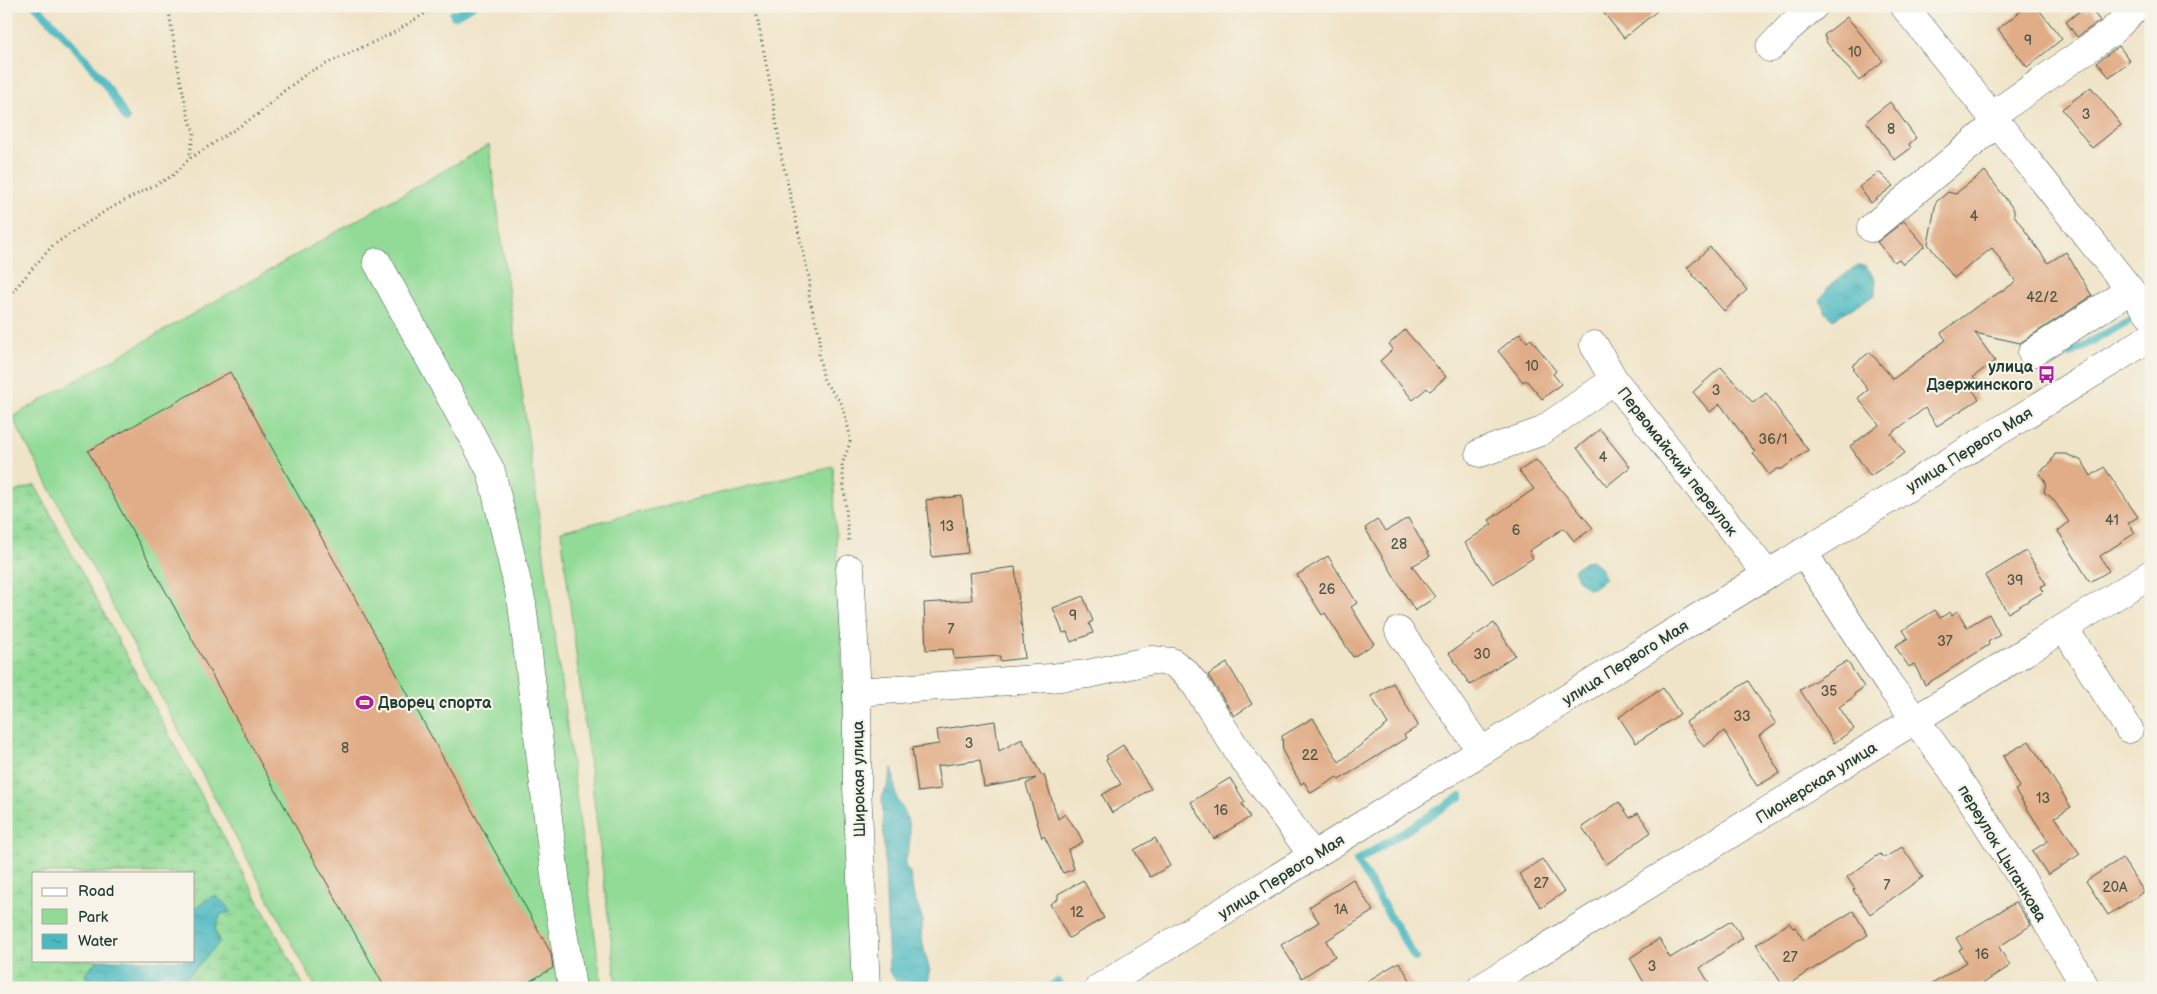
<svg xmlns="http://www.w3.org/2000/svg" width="2157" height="994" font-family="'Balsamiq Sans',sans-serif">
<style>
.green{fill:#92db97;stroke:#588c66}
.wetland{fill:url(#wetland-marsh);stroke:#588c66}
.water{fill:url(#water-ripples);stroke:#357b7a}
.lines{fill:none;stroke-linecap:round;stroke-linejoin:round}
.stream{stroke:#4bb9c1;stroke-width:8}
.building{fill:#e1ad88}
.minor-casing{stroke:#3e564a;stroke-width:29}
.path{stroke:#3e564a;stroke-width:3;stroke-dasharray:1 4;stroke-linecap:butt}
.minor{stroke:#fff;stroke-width:28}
.labels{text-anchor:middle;stroke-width:4.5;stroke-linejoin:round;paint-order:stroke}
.number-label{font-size:14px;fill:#505949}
.poi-label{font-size:16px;font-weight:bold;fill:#1f3d34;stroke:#f7f3e8;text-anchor:end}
.street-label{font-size:16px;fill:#1f3d34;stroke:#f7f3e8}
</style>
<defs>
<pattern id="wetland-marsh" width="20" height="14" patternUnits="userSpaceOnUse" patternTransform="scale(1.25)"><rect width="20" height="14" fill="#92db97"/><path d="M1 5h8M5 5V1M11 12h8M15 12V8" fill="none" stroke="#7dbd83"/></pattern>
<pattern id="water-ripples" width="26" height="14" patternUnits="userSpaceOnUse" patternTransform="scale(1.25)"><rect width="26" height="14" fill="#4bb9c1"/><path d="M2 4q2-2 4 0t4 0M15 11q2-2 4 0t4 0" fill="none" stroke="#3e989e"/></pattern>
</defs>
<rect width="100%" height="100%" fill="#f7f3e8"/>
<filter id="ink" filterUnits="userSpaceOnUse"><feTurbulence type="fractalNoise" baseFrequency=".02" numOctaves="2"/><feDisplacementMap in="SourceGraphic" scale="10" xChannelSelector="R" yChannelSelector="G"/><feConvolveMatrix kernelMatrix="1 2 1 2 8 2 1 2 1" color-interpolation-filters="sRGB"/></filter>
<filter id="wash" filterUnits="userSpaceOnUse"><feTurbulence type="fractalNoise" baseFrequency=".0096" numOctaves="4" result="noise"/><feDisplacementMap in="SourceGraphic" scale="20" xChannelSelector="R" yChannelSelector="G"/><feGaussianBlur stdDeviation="1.12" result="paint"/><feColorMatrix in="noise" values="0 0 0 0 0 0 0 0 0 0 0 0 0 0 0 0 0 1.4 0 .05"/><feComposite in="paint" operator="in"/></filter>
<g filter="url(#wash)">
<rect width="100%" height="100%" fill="#f0e4c8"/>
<g class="green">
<path d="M489 145 602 988H316L12 417Z"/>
<path d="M833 466 856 988H617L561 531Z"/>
</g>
<path class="wetland" d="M35 485 305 988H177L219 943 215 929 221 914 230 912 214 895 194 909V873H34V960H98L85 974 90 988H6V495Z"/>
<g class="water">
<path d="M1858 265 1866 266 1876 280 1875 295 1833 319 1825 312 1820 300 1829 286Z"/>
<path d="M1592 560 1602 570 1605 579 1593 588 1589 589 1578 580 1574 569 1586 561Z"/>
<path d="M892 768C895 778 894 791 897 799 899 804 903 808 905 813 914 837 909 842 905 866L910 873 914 896 923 920 921 937 930 972 927 988H901L889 971 882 795 887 787Z"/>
<path d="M214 895 227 905 231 912 221 914 215 929 219 943 177 988H90L85 974 98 960H194V909Z"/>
</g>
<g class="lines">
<g class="stream">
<path d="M36 6C69 40 105 76 126 119"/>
<path d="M453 14 454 16 472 6"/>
<path d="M2070 354 2128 321"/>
<path d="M1415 958 1357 861 1461 796"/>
<path d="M1048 988 1058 982"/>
</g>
</g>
<g id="blocks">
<g class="building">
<path d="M1598 6H1663L1624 38Z"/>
<path d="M2027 6H2036L2062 39 2027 67 1998 29Z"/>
<path d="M2082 9 2086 13 2091 9 2100 21 2077 37 2066 22Z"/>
<path d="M1847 17 1883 61 1859 81 1827 43 1824 35Z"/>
<path d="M2119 46 2130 61 2109 77 2097 62Z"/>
<path d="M2091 87 2121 125 2092 148 2062 109Z"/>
<path d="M1890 102 1916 138 1909 144 1911 148 1895 160 1866 121Z"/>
<path d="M1985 171 2014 210V215L2048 263 2066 252 2092 296 2020 343 1975 333 1995 361 1973 377 1978 384 1972 389 1979 399 1937 426 1925 408 1891 434 1905 453 1870 476 1850 446 1879 425 1858 398 1868 390 1853 370 1855 369 1852 366 1870 352 1893 379 1946 340 1941 333 1976 307 2016 282 1992 248 1954 278 1928 244 1936 202 1948 192 1955 194Z"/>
<path d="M1879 172 1893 186 1871 203 1859 187Z"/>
<path d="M1904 221 1925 246 1903 264 1899 259 1894 262 1877 242Z"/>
<path d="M1710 247 1747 290 1724 311 1687 268Z"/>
<path d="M1405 330 1446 377 1430 391 1427 388 1413 400 1380 361 1393 349 1389 344Z"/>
<path d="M1520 333 1527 342 1531 339 1556 371 1553 374 1561 384 1542 399 1526 380 1523 382 1498 351Z"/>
<path d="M1721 367 1753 403 1766 393 1808 450 1782 469H1777L1769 475 1753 453 1755 452 1720 404 1710 412 1693 392Z"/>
<path d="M230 372 551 953 553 968 518 988H385L88 451Z"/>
<path d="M1600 429 1630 467 1607 486 1577 448Z"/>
<path d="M2055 454H2066L2082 461 2091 476 2104 467 2138 517 2128 523 2135 533 2100 556 2109 571 2090 582 2058 531 2069 522 2052 498 2044 492 2046 483 2039 472 2050 464Z"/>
<path d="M1536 460 1593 528 1574 541 1564 528 1529 551 1533 558 1493 584 1465 543 1492 524 1489 520 1534 489 1519 471Z"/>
<path d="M962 496 968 553 932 557 926 500Z"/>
<path d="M1408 518 1430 556 1412 566 1435 597 1415 611 1365 528 1377 520 1386 531Z"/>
<path d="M2026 551 2046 584 2040 587 2043 592 2008 613 1985 576Z"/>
<path d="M1328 556 1357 603 1351 607 1374 644 1353 657 1325 613 1322 615 1297 575Z"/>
<path d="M1015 567 1025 658 1000 661V656L954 659 953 649 926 650 924 603 972 600 969 573Z"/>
<path d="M1083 596 1093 621 1089 623 1093 633 1071 642 1067 632 1063 633 1053 608Z"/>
<path d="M1935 610 1940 618 1950 612 1952 615 1957 611 1967 627 1989 614 2000 635 1988 642 1989 645 1925 685 1914 664 1909 667 1895 646 1908 638 1903 630Z"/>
<path d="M1494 623 1515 655 1470 685 1449 653Z"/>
<path d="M1847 661 1864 687 1854 694 1855 696 1839 707 1854 729 1834 743 1800 690Z"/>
<path d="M1227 663 1252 704 1234 716 1208 675Z"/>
<path d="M1748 681 1776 724 1759 736 1780 773 1757 786 1724 731 1704 747 1686 722Z"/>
<path d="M1393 683 1418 725 1417 727 1404 735 1406 738 1339 780 1337 777 1311 793 1304 782 1301 784 1283 752 1282 736 1313 718 1339 762 1388 724 1371 696Z"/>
<path d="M1663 688 1680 714 1636 743 1619 717Z"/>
<path d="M995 721 999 751 1022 739 1042 776 1044 775 1058 819 1065 814 1078 832 1083 842 1068 850 1074 869 1063 873 1044 836 1042 838 1026 784 1036 778 984 787 980 760 937 766 941 789 918 792 912 748 939 744 937 730Z"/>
<path d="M2029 741 2071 807 2055 817 2080 854 2048 875 2032 851 2048 841 2015 790 2020 787 2003 756Z"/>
<path d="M1123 745 1151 789 1112 813 1102 795 1121 784 1106 760 1108 759 1106 756Z"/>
<path d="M1230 778 1245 802 1242 804 1250 817 1214 839 1191 802Z"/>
<path d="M1619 802 1630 818 1638 813 1651 832 1607 864 1582 827Z"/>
<path d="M1155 838 1170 866 1150 877 1134 850Z"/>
<path d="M1902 847 1923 877 1870 914 1853 890 1855 889 1847 877 1880 854 1884 858Z"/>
<path d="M2122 858 2144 892 2108 915 2086 881Z"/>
<path d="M1542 859 1564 892 1541 908 1519 874Z"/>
<path d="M1353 879 1373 911 1326 941 1335 956 1302 978 1281 945 1319 922 1309 907Z"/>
<path d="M1083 880 1104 918 1069 938 1050 904 1058 899V894Z"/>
<path d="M2016 902 2031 925 1999 947 2010 966 1976 988H1926L1966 962 1959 950 1962 948 1956 938Z"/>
<path d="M1853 911 1868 935 1784 987 1756 945 1789 923 1793 928 1795 927 1804 941Z"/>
<path d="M1731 921 1743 938 1700 968 1712 988H1647L1630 958 1659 939 1670 958Z"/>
<path d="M1399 962 1415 988H1356Z"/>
</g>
</g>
</g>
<g filter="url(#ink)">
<use href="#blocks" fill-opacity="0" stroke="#3e564a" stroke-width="1"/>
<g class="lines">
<defs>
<g id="minor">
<path d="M1904 6 2151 316"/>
<path d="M1770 48 1790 27 1814 6"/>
<path d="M1993 115 2110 33 2138 6"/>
<path d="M1871 228 1998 122"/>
<path d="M377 262 491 471 522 604 558 900 572 988"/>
<path d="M1594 345 1614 380 1767 574"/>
<path d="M2032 353 2130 290"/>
<path d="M1480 453 1540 432 1614 380"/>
<path d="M1803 552 1888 683 1953 771 2014 866 2086 988"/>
<path d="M850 569 857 692V786L866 988"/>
<path d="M2064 628 2129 729"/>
<path d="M1399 631 1481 751"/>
<path d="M857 692 1050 678 1088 674 1152 660 1172 662 1186 673 1195 684 1239 753 1313 856"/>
<path d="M1099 988 2151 337"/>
<path d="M1481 988 2151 574"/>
</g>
</defs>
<use href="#minor" class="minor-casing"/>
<g class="path">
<path d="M168 6 179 73 187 111 194 133 189 158"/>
<path d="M755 6 772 94 782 159 810 282 809 298 820 336 819 355 824 381 842 404 849 431 850 443 842 464 849 544"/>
<path d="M6 299 53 245 107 210 172 176 189 159 257 115 284 91 309 72 393 33 437 6"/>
</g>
<use href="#minor" class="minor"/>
</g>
</g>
<defs>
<symbol id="bus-bare" viewBox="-9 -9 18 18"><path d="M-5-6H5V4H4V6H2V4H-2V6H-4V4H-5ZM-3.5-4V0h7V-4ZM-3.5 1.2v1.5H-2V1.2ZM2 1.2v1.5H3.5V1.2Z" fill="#b5179e" stroke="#f7f3e8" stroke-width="2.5" paint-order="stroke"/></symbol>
<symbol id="stadium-bare" viewBox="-9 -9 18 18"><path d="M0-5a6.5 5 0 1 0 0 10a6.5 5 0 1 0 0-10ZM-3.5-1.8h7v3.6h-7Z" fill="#b5179e" stroke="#f7f3e8" stroke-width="2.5" paint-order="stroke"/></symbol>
</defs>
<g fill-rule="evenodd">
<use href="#bus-bare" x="2034" y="362" width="25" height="25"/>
<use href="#stadium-bare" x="352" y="690" width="25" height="25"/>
</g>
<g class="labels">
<g class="number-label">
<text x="2028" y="45">9</text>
<text x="1855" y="57">10</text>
<text x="2086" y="119">3</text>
<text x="1891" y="134">8</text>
<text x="1974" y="221">4</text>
<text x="2042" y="302">42/2</text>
<text x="1532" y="371">10</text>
<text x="1716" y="395">3</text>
<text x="1773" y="444">36/1</text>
<text x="1603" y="462">4</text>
<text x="2112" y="525">41</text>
<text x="947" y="531">13</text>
<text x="1516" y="535">6</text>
<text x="1399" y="549">28</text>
<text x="2015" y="585">39</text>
<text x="1327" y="594">26</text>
<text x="1073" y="620">9</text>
<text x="951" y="634">7</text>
<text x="1945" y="646">37</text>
<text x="1482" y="659">30</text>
<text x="1829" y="696">35</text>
<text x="1742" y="721">33</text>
<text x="969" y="748">3</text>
<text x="345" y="753">8</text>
<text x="1310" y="760">22</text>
<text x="2043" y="803">13</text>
<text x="1221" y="815">16</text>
<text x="1541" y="888">27</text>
<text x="1887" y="890">7</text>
<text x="2115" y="892">20А</text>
<text x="1341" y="914">1А</text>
<text x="1077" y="917">12</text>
<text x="1982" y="959">16</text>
<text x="1790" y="962">27</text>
<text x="1652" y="971">3</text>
</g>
<g class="poi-label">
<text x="2033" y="372">улица<tspan x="2033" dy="18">Дзержинского</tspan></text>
<text x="378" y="708" text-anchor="start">Дворец спорта</text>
</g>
<g class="street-label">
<text transform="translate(1969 449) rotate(-32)" y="6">улица Первого Мая</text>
<text transform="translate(1678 461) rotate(52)" y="6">Первомайский переулок</text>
<text transform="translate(1625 662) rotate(-32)" y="6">улица Первого Мая</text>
<text transform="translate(858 779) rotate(-91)" y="6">Широкая улица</text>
<text transform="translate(1816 782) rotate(-32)" y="6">Пионерская улица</text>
<text transform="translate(2003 853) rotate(59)" y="6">переулок Цыганкова</text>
<text transform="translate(1281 876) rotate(-32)" y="6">улица Первого Мая</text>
</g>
</g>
<rect width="2157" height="994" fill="none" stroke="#f7f3e8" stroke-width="25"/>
<rect x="32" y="872" width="162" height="90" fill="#f7f3e8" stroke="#a1aaa0"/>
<rect x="42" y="888" width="25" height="8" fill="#ffffff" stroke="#a1aaa0"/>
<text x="78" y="896" font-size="15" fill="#1f3d34">Road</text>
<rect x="42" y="909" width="25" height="15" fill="#92db97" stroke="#a1aaa0"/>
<text x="78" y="922" font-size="15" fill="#1f3d34">Park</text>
<rect x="42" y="934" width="25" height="15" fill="url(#water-ripples)" stroke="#a1aaa0"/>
<text x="78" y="946" font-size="15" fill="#1f3d34">Water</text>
</svg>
